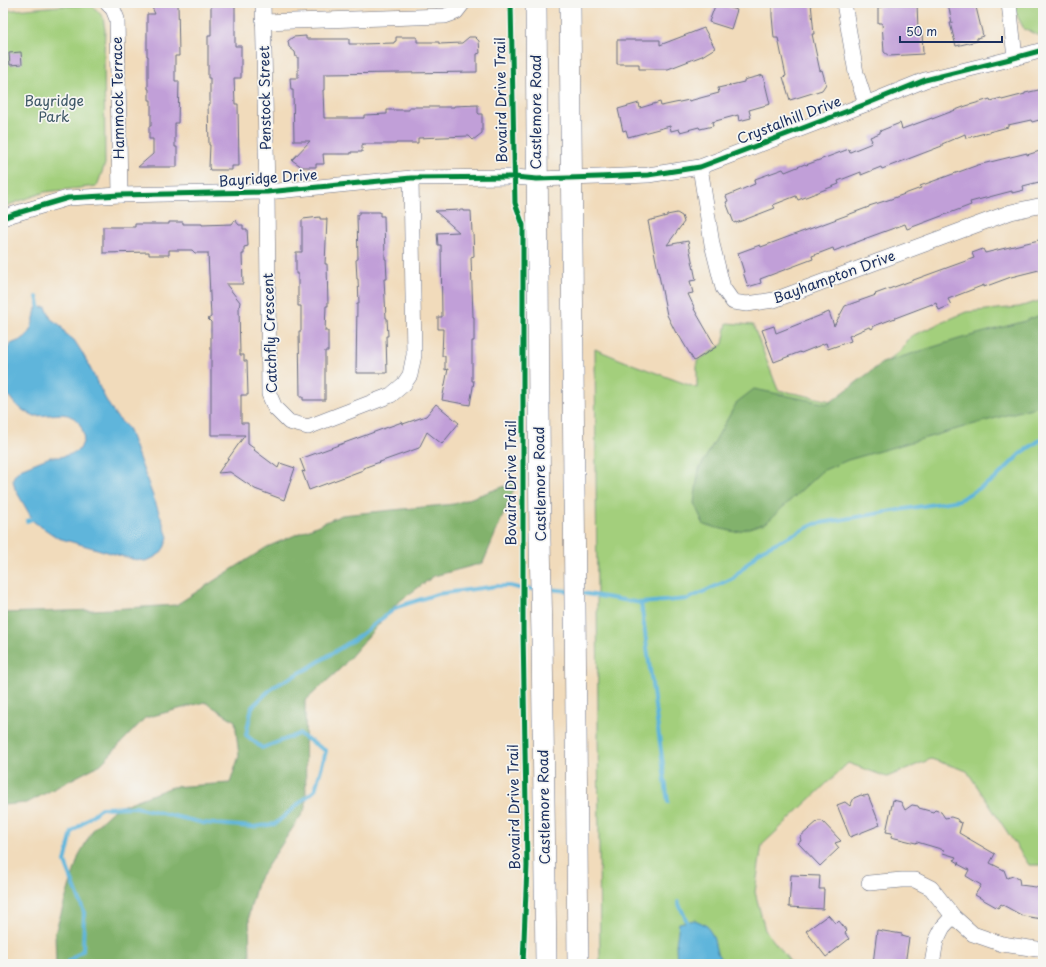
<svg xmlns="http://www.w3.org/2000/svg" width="1046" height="967" font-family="'Playpen Sans',sans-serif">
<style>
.green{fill:#a3cf7c;stroke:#5f7f6d}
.forest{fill:#82b26c;stroke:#4e7065}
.water{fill:#5eb5db;stroke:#3c729c}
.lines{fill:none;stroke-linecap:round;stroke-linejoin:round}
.stream{stroke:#5eb5db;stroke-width:4}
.building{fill:#c19fd8}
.street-casing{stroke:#666b7f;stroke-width:16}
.secondary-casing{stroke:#666b7f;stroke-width:22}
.street{stroke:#fff;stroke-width:15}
.secondary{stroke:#fff;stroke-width:21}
.cycleway-casing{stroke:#f6f6f2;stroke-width:8}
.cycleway{stroke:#00873e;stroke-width:5}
.labels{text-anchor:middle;stroke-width:3.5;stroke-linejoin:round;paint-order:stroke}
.street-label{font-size:14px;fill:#1b2f5e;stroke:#f6f6f2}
.park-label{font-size:14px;fill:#3d5766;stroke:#f6f6f2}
</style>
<rect width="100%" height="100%" fill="#f6f6f2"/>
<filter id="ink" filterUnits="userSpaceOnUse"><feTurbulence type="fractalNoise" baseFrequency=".025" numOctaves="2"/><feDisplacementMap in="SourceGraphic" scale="8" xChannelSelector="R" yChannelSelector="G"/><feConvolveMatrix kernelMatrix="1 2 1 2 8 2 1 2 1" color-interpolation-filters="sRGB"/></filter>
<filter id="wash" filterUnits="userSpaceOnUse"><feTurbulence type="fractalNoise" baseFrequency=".012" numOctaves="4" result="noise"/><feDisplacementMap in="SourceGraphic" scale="16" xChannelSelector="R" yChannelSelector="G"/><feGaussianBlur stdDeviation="0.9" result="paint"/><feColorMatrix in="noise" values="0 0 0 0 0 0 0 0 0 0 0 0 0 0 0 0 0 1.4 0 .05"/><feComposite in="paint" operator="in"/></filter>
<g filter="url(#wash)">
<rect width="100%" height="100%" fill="#f1dbbb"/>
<g class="green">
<path d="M1014 3H1043V35L1040 36 1024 29 1014 10Z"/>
<path d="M92 5 103 17 105 30 104 53 105 164 97 186 45 192 3 207V11L60 6Z"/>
<path d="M1043 300V865H1029L967 771 931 759 887 777 848 763 762 845 755 892 765 930 792 964H600L595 349 624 361 697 388V361L723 344 727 323 753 325 778 390 836 402 900 351 911 336 966 312 1019 307Z"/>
</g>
<g class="forest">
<path d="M1043 314V403L1035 407 848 460 822 471 766 523 735 532 704 525 694 503 699 469 737 402 754 389 828 404 882 363 959 339 1022 322Z"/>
<path d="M517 482 483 563 434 576 397 603 340 669 305 701 306 808 258 880 249 913 250 964H56L55 933 79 855 94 828 116 808 172 787 230 783 239 756 235 721 205 702 145 718 101 764 27 803 3 805V613L94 610 176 605 267 547 342 515 454 504Z"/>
</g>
<g class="water">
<path d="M46 307 51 319 60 325 66 334 74 340 83 354 107 402 116 416 128 428 168 537 165 546 161 553 153 558 145 561 132 559 58 538 34 522 15 489 13 480 14 476 20 469 50 457H60L71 454 80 449 83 442 84 436 82 429 79 423 74 418 68 415 61 414 35 416 24 411 15 404 8 395 7 352C9 340 17 344 25 337 33 329 34 318 36 308Z"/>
<path d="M695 920 706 925 713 936 717 953 724 964H677L676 945 679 923Z"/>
</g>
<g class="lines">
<g class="stream">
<path d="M37 297 41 313"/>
<path d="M27 521 35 518"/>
<path d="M548 589 569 591"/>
<path d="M581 593 641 603 688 599 733 578 761 550 815 524 959 500 995 479 1020 454 1043 438"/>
<path d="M641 603 668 802"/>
<path d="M678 902 689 926"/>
<path d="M65 964 83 950 84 912 65 862 72 832 101 808 136 807 203 823 253 827 275 824 315 790 326 751 299 734 262 748 246 735 252 707 273 687 307 669 358 637 397 607 437 594 497 586H510L518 588 535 589"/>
</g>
</g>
<g id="blocks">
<g class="building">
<path d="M150 3H178L179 56H175V81H179L178 123H175V147H177V167H138L153 154V139H149V126H151V100H149V89H148V56H147V14H155Z"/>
<path d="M211 3H235V46H241V78H234L235 104H238L239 166H232V170H210L209 167 210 145H209L208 104H210V78H208V36H211Z"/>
<path d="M716 3 737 10 731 29 709 22Z"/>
<path d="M772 3H811L814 34H812L820 71 822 70 826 84 822 90 790 100 783 77 786 76 778 38H774L772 16Z"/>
<path d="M882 3H917L918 30H922L923 54 889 56 884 52 882 23H878V7H882Z"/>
<path d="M948 3H975L983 36 977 38V41L956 46 950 23H952Z"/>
<path d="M704 28 715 48 702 56 668 69H639V64H617V40H660V45Z"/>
<path d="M306 36V39H349V44H361L394 43V42L396 41V37H417V42H439V44L462 43 469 37H475L479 41 480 53 477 54V72L324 74V90H323L324 118H364V115L387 114V110H409V107H454V106L478 105V113L479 114H482V133L473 140 469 136 418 138V143H396V144H362V152H351V154H323L324 164H316V167H302L292 160 310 141H294L293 90H291L290 78H298V57H296L295 52 289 47 288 41 293 37Z"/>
<path d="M21 52 22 64 10 65 9 53Z"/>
<path d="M763 75 770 104 749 110 751 118 739 121 738 115 712 122 713 126 700 129 699 127 680 132 679 129 671 131 670 126 628 137 626 130 623 131 618 109 639 103 640 108 660 102 661 106 689 100V101L719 93 718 88 744 82V80Z"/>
<path d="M1043 89V119L1032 122 1031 120 1008 125V127L966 138 965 134 942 144V146L882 169 881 167 861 175V172L838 181 839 184 798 200 796 196 773 205 775 208 736 223V222L734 223 726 202 728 201 726 196 755 184 754 181H756L755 179 783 169 785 172 805 164 806 165 849 149 850 152 872 143 871 141H872L870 137 880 133V131L900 123 902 129 932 118V119L966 106 990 99 991 101 1001 98 1002 100 1025 94V93Z"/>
<path d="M1043 150V181L1023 186 1024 190 1012 193V191L970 202 971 205 907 229 905 224 864 239H865L834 251 833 248 812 256 813 259 760 279 761 283 748 287 743 272H744L738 253 760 245 761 247 869 207V206L891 199 921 188 920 186 978 165 1027 153V155Z"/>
<path d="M463 210V211H471L472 233H473L474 256 471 257 473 317H474V341H472V381H474L470 405 442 400 448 369 445 370V356H442L443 329H438V317H442L441 245H438L437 233 459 232 435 211Z"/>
<path d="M359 212H380V216H384L385 259H386L387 279H384L386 318H387L388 336H386L387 373H356L357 304H359L358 279H357L356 260 358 259 357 215H359Z"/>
<path d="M677 213 682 216 684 222 667 245 688 241 696 280 690 281 693 293 688 294 695 309H694L716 347 694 361 677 332 676 333 667 315 648 221 667 216V215Z"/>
<path d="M320 217V219H327L325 264H327L328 306H326L325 331H328V351H325V400H303V397H300L299 331H301V306H298V274H296V252H302V220L303 219Z"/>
<path d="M235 220 239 225H243V229H247L248 246 244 247V254H242L243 284H226L240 302 239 308 240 355H244V361H247L248 395H241V423H248V444L255 449 254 450 278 468 280 463 295 468 284 500 255 489 230 472 218 473 245 435H211V322L208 319 211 317 208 253H195L192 250H169V255H149V252L103 253V227H135V224H169V222H183V224H202V225L232 224Z"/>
<path d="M1043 239V269L1011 277 984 287V285L948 299 951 305 939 310 936 303 932 305V304L874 326 872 329 869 327 849 336 851 341 828 349 826 343 801 353 800 352 774 362 762 330 774 326 776 333 829 312 834 326 845 306 876 295 875 294 974 258 972 253 983 249 985 253Z"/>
<path d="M436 404 459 423 442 444 427 432 419 448 363 468V470L309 490 302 471 305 472 300 459 402 422 403 424 426 416Z"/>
<path d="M861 795 864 796 868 795 880 825 850 837 837 805 845 802 850 806 854 798Z"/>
<path d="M893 800 901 802 905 810 912 805 918 806 919 808 933 812 935 810 941 812 945 818 951 817 957 819 959 822 962 823 959 833 995 854 990 863 1004 870 1007 878 1013 876 1019 879 1020 885 1043 888V917L1042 916V919L1023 916 1001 904 998 908 975 895 981 885 966 876 969 870 958 864 959 863 954 860 956 857 943 853 944 850 917 842 916 843 891 837 892 833 886 832Z"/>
<path d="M818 821H822L841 841 835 843 839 848 820 866 798 843 801 841 800 837Z"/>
<path d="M791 875 820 876 819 889H824L823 909 789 907Z"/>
<path d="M828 915 836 924 839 921 847 931 845 933 849 939 826 957 806 931Z"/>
<path d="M877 930 902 934V936L909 938 905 964H873Z"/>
</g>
</g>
</g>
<g filter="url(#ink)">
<use href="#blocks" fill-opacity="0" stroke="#666b7f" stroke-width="1"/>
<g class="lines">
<defs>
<g id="street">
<path d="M107 3 113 9 117 19 120 195"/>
<path d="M263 3 267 192 269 394 275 408 289 422 308 427 391 395 404 384 410 375 414 355 411 178"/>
<path d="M844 3 856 73 866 104"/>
<path d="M1009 3 1015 58"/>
<path d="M263 22 445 16 456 12 463 3"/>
<path d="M700 167 712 244 723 288 733 302 747 304 774 300 1011 212 1043 205"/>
<path d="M3 218 14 214 68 198 120 195 267 192 411 178 515 177 537 179 599 177 648 175 700 167 866 104 925 80 1010 59 1043 50"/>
<path d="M869 883 902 880H915L931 888 953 916 973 934 1002 944 1037 949H1043"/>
<path d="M932 964 936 941 943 927 953 916"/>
</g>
<g id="secondary">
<path d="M536 3 540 540 542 637 546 964"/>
<path d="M570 3 578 964"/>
</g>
</defs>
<use href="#street" class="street-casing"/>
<use href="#secondary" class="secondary-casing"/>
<use href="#street" class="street"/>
<use href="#secondary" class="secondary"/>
<defs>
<g id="cycleway">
<path d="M511 3 515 203 523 225V630L527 866 523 964"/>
<path d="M3 218 14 214 68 198 120 195 267 192 411 178 515 177 537 179 599 177 648 175 700 167 866 104 925 80 1010 59 1043 50"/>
</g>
</defs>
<use href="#cycleway" class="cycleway-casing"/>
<use href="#cycleway" class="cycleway"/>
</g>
</g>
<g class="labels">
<g class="street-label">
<text transform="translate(118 98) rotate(-91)" y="5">Hammock Terrace</text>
<text transform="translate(265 98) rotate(-91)" y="5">Penstock Street</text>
<text transform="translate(501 100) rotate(-91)" y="5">Bovaird Drive Trail</text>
<text transform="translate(536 112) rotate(-90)" y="5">Castlemore Road</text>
<text transform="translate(789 120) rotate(-21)" y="5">Crystalhill Drive</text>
<text transform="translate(268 178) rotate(-4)" y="5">Bayridge Drive</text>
<text transform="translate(834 277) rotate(-20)" y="5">Bayhampton Drive</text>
<text transform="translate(270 333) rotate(-92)" y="5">Catchfly Crescent</text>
<text transform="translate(511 483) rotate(-90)" y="5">Bovaird Drive Trail</text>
<text transform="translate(540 484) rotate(-91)" y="5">Castlemore Road</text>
<text transform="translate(514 807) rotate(-91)" y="5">Bovaird Drive Trail</text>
<text transform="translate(544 807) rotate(-91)" y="5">Castlemore Road</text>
</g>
<g class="park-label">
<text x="54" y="106">Bayridge<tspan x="54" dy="16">Park</tspan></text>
</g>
</g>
<rect width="1046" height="967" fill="none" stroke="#f6f6f2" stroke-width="16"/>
<path d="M900 36v6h102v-6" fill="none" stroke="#1b2f5e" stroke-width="2"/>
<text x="906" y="36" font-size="12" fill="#1b2f5e" stroke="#f6f6f2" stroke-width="3" paint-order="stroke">50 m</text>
</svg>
